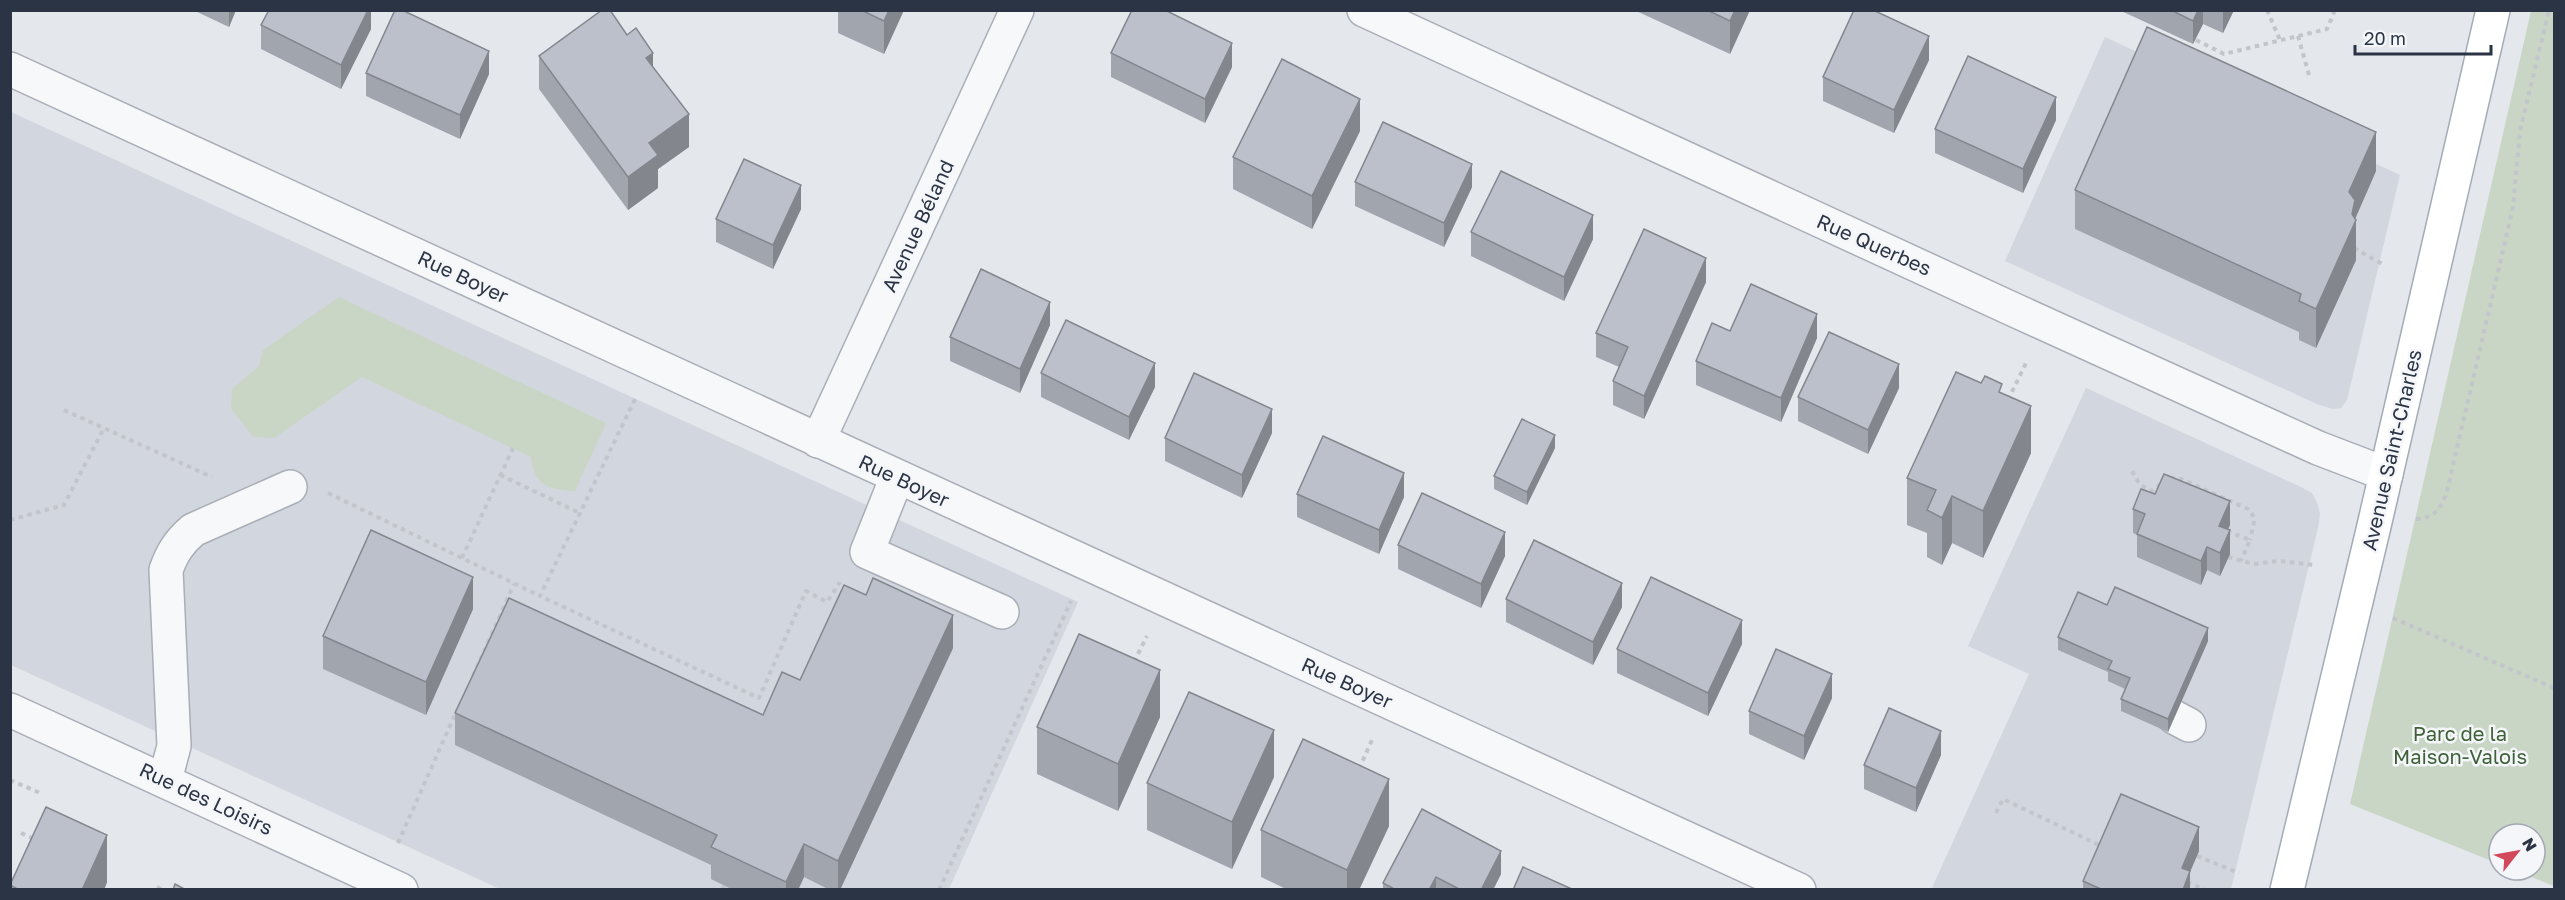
<svg xmlns="http://www.w3.org/2000/svg" width="2565" height="900" font-family="'Golos Text',sans-serif">
<style>
.built{fill:#d2d6de}
.green{fill:#c9d6c5}
.lines{fill:none;stroke-linecap:round;stroke-linejoin:round}
.minor-casing{stroke:#a9aeb7;stroke-width:36}
.major-casing{stroke:#a3abb8;stroke-width:36}
.path{stroke:#c2c5cb;stroke-width:4;stroke-dasharray:4.5 4.5;stroke-linecap:butt}
.minor{stroke:#f7f8fa;stroke-width:33}
.major{stroke:#fff;stroke-width:33}
.wall{fill:#a1a5ae}
.shaded-wall{fill:#83868d}
.building{fill:#bbc0ca;stroke:#83868d;stroke-width:1.5}
.labels{text-anchor:middle;stroke-width:5;stroke-linejoin:round;paint-order:stroke}
.street-label{font-size:20px;fill:#2b3445;stroke:#f4f6f9}
.park-label{font-size:20px;fill:#3f6138;stroke:#f4f6f9}
</style>
<rect width="100%" height="100%" fill="#e4e7ec"/>
<g class="built">
<path d="M2105 37 2400 175 2347 400 2341 408 2333 409 2317 404 2005 261Z"/>
<path d="M11 112 1078 602 949 889H500L11 665Z"/>
<path d="M2086 388 2301 487 2312 493 2317 502 2320 514 2318 528 2231 889 1931 890 2029 674 1968 646Z"/>
</g>
<g class="green">
<path d="M2531 11H2554V886L2514 870H2535V834H2499V864L2350 804Z"/>
<path d="M339 297 606 423 575 491C548 489 534 486 531 457L362 377 274 438 253 437 231 408 232 389 259 366 263 350Z"/>
</g>
<g class="lines">
<defs>
<g id="minor">
<path d="M1364 10 2010 308 2318 448 2386 474"/>
<path d="M10 69 1799 890"/>
<path d="M818 441 1017 10"/>
<path d="M897 477 867 552 1002 612"/>
<path d="M10 710 401 890"/>
<path d="M2174 717 2189 725"/>
<path d="M165 780 174 746 166 570C172 553 179 542 193 530L290 487"/>
</g>
<path id="major" d="M2287 890 2374 526 2493 10"/>
</defs>
<use href="#minor" class="minor-casing"/>
<use href="#major" class="major-casing"/>
<g class="path">
<path d="M2267 10 2280 40"/>
<path d="M2298 36 2309 75"/>
<path d="M2196 40 2224 54 2327 29 2335 10"/>
<path d="M2354 248 2384 265"/>
<path d="M635 399 540 596 759 698 806 591 827 602 840 582"/>
<path d="M2008 400 2027 361"/>
<path d="M64 410 212 477"/>
<path d="M2132 471 2140 485 2152 491 2163 482"/>
<path d="M500 475 580 513"/>
<path d="M2170 478H2179L2248 509 2255 518 2250 540"/>
<path d="M328 493 540 596"/>
<path d="M2416 519C2436 517 2440 510 2447 491L2513 207 2520 131 2549 10"/>
<path d="M10 520 64 505 104 428"/>
<path d="M2227 531 2250 540 2241 561"/>
<path d="M2228 557 2254 564 2278 561 2315 565"/>
<path d="M462 558 513 448"/>
<path d="M2393 618 2554 688"/>
<path d="M1134 662 1147 636"/>
<path d="M473 676 514 584"/>
<path d="M1359 769 1372 740"/>
<path d="M10 780 40 793"/>
<path d="M1996 813 2003 799 2101 846"/>
<path d="M21 833 34 839"/>
<path d="M398 843 457 710"/>
<path d="M2197 856 2239 873"/>
<path d="M2187 882 2206 890"/>
<path d="M157 887 162 890"/>
<path d="M722 890 724 886"/>
<path d="M939 890 1071 601"/>
</g>
<use href="#minor" class="minor"/>
<use href="#major" class="major"/>
</g>
<g class="wall">
<path d="M193 10H236L229 27Z"/>
<path d="M371 10V29L341 89 261 49V25Z"/>
<path d="M838 10H904L884 54 838 33Z"/>
<path d="M1634 10H1750L1730 54Z"/>
<path d="M2119 10H2234L2223 33 2203 24 2193 44Z"/>
<path d="M627 35 653 67 689 147 658 169V188L628 210 539 89V56Z"/>
<path d="M1111 53 1232 67 1205 123 1111 77Z"/>
<path d="M1929 60 1894 133 1823 101V77Z"/>
<path d="M366 73 489 74 460 139 366 96Z"/>
<path d="M2056 120 2023 193 1935 153V129Z"/>
<path d="M1360 131 1312 229 1233 189V157Z"/>
<path d="M2376 171 2355 219 2356 260 2316 348 2299 340V332L2075 229V190Z"/>
<path d="M1355 182 1472 187 1444 247 1355 206Z"/>
<path d="M801 209 773 269 716 242V219Z"/>
<path d="M1471 232 1593 239 1564 301 1471 256Z"/>
<path d="M1706 282 1644 419 1613 405V381L1619 367 1596 357V333Z"/>
<path d="M1050 325 1020 393 950 361V337Z"/>
<path d="M1730 331 1817 338 1781 422 1696 385V361Z"/>
<path d="M1041 373 1155 387 1129 440 1041 397Z"/>
<path d="M1899 388 1868 454 1798 421V397Z"/>
<path d="M2002 393 2031 453 1983 558 1952 543 1942 565 1927 557V533L1907 525V478Z"/>
<path d="M1272 433 1242 498 1165 461V438Z"/>
<path d="M1555 448 1527 505 1494 489V476Z"/>
<path d="M1297 494 1404 497 1379 554 1297 517Z"/>
<path d="M2133 509 2230 525 2228 529 2230 554 2220 576 2207 570 2201 585 2137 557V535L2133 533Z"/>
<path d="M1398 545 1505 556 1481 608 1398 569Z"/>
<path d="M1506 599 1622 607 1593 665 1506 622Z"/>
<path d="M2107 605 2208 641 2168 732 2121 711V699L2125 689 2108 681V672L2058 650V637Z"/>
<path d="M473 609 426 715 323 669V636Z"/>
<path d="M1742 644 1708 716 1617 673V649Z"/>
<path d="M953 648 840 890H830L804 877 798 890H733L711 879V865L455 745V713L763 715 800 680Z"/>
<path d="M1832 698 1804 760 1749 734V711Z"/>
<path d="M1160 717 1118 811 1037 774V727Z"/>
<path d="M1941 755 1916 812 1864 789V765Z"/>
<path d="M1274 777 1232 869 1147 830V783Z"/>
<path d="M1422 809 1501 874 1493 890H1383V883Z"/>
<path d="M1389 826 1359 890H1288L1261 877V830Z"/>
<path d="M2199 851 2190 872V890H2083V881Z"/>
<path d="M107 882 104 890H10V884Z"/>
</g>
<g class="shaded-wall">
<path d="M229 10H236L229 27Z"/>
<path d="M368 10H371V29L341 89V65Z"/>
<path d="M889 10H904L884 54V21Z"/>
<path d="M1735 10H1750L1730 54V21Z"/>
<path d="M2198 10H2203V24L2193 44V21Z"/>
<path d="M2223 10H2234L2223 33Z"/>
<path d="M1929 36V60L1894 133V110Z"/>
<path d="M1232 43V67L1205 123V99Z"/>
<path d="M489 51V74L460 139V115Z"/>
<path d="M653 53V85L646 58Z"/>
<path d="M2056 97V120L2023 193V169Z"/>
<path d="M1360 99V131L1312 229V196Z"/>
<path d="M689 114V147L658 169V188L628 210V177L649 143Z"/>
<path d="M2376 132V171L2355 219 2356 220V260L2316 348V309L2349 192Z"/>
<path d="M1472 164V187L1444 247V223Z"/>
<path d="M801 185V209L773 269V245Z"/>
<path d="M1593 215V239L1564 301V277Z"/>
<path d="M1706 258V282L1644 419V396Z"/>
<path d="M1050 302V325L1020 393V369Z"/>
<path d="M1817 314V338L1781 422V398Z"/>
<path d="M1155 363V387L1129 440V417Z"/>
<path d="M1899 364V388L1868 454V430Z"/>
<path d="M2031 406V453L1983 558V511Z"/>
<path d="M1272 409V433L1242 498V475Z"/>
<path d="M1555 435V448L1527 505V492Z"/>
<path d="M1404 473V497L1379 554V530Z"/>
<path d="M1952 496V543L1942 565V518Z"/>
<path d="M2230 501V525L2219 549V526Z"/>
<path d="M2230 530V554L2220 576V553Z"/>
<path d="M1505 532V556L1481 608V584Z"/>
<path d="M2207 547V570L2201 585V561Z"/>
<path d="M473 577V609L426 715V682Z"/>
<path d="M1622 583V607L1593 665V642Z"/>
<path d="M953 615V648L840 890H838V861Z"/>
<path d="M1742 620V644L1708 716V693Z"/>
<path d="M2208 628V641L2168 732V719Z"/>
<path d="M1160 670V717L1118 811V764Z"/>
<path d="M1832 674V698L1804 760V736Z"/>
<path d="M1274 730V777L1232 869V822Z"/>
<path d="M1941 731V755L1916 812V788Z"/>
<path d="M1389 779V826L1359 890H1347V870Z"/>
<path d="M2199 827V851L2190 872V890H2182V868Z"/>
<path d="M107 835V882L104 890H82Z"/>
<path d="M804 844V877L798 890H786V882Z"/>
<path d="M1501 851V874L1493 890H1481Z"/>
<path d="M1436 877V890H1429Z"/>
</g>
<g class="building">
<path d="M269 10H368L341 65 261 25Z"/>
<path d="M395 10H402L489 51 460 115 366 73Z"/>
<path d="M602 10H610L627 35 636 28 653 53 646 58 689 114 649 143 658 155 628 177 539 56Z"/>
<path d="M861 10H889L884 21Z"/>
<path d="M1132 10H1165L1232 43 1205 99 1111 53Z"/>
<path d="M1707 10H1735L1730 21Z"/>
<path d="M1854 10H1873L1929 36 1894 110 1823 77Z"/>
<path d="M2171 10H2198L2193 21Z"/>
<path d="M2147 27 2376 132 2349 192 2355 200 2352 214 2356 220 2316 309 2299 301 2301 294 2075 190Z"/>
<path d="M1968 56 2056 97 2023 169 1935 129Z"/>
<path d="M1282 59 1360 99 1312 196 1233 157Z"/>
<path d="M1383 122 1472 164 1444 223 1355 182Z"/>
<path d="M744 159 801 185 773 245 716 219Z"/>
<path d="M1501 171 1593 215 1564 277 1471 232Z"/>
<path d="M1644 229 1706 258 1644 396 1613 381 1628 347 1596 333Z"/>
<path d="M981 269 1050 302 1020 369 950 337Z"/>
<path d="M1751 284 1817 314 1781 398 1696 361 1712 323 1730 331Z"/>
<path d="M1066 320 1155 363 1129 417 1041 373Z"/>
<path d="M1829 332 1899 364 1868 430 1798 397Z"/>
<path d="M1956 372 1981 383 1985 376 2002 384 1999 392 2031 406 1983 511 1952 496 1942 518 1927 510 1936 490 1907 478Z"/>
<path d="M1194 373 1272 409 1242 475 1165 438Z"/>
<path d="M1522 419 1555 435 1527 492 1494 476Z"/>
<path d="M1323 436 1404 473 1379 530 1297 494Z"/>
<path d="M2164 474 2230 501 2219 526 2230 530 2220 553 2207 547 2201 561 2137 534 2145 514 2133 509 2141 489 2155 494Z"/>
<path d="M1422 493 1505 532 1481 584 1398 545Z"/>
<path d="M371 530 473 577 426 682 323 636Z"/>
<path d="M1534 540 1622 583 1593 642 1506 599Z"/>
<path d="M1651 577 1742 620 1708 693 1617 649Z"/>
<path d="M873 578 953 615 838 861 804 844 786 882 711 847 717 835 455 713 509 598 763 715 782 672 800 680 844 585 866 595Z"/>
<path d="M2115 587 2208 628 2168 719 2121 699 2130 678 2108 669 2112 661 2058 637 2078 592 2107 605Z"/>
<path d="M1079 634 1160 670 1118 764 1037 727Z"/>
<path d="M1776 649 1832 674 1804 736 1749 711Z"/>
<path d="M1189 692 1274 730 1232 822 1147 783Z"/>
<path d="M1889 708 1941 731 1916 788 1864 765Z"/>
<path d="M1303 739 1389 779 1347 870 1261 830Z"/>
<path d="M2121 794 2199 827 2182 868 2190 871 2183 890H2103L2083 881Z"/>
<path d="M46 807 107 835 82 890H19L10 885Z"/>
<path d="M1422 809 1501 851 1481 890H1461L1436 877 1429 890H1396L1383 883Z"/>
<path d="M1523 867 1574 890H1513Z"/>
<path d="M175 884 186 890H173Z"/>
</g>
<g class="labels">
<g class="street-label">
<text transform="translate(918 226) rotate(-65)" y="7">Avenue Béland</text>
<text transform="translate(1874 245) rotate(24)" y="7">Rue Querbes</text>
<text transform="translate(463 277) rotate(25)" y="7">Rue Boyer</text>
<text transform="translate(2392 450) rotate(-77)" y="7">Avenue Saint-Charles</text>
<text transform="translate(904 481) rotate(25)" y="7">Rue Boyer</text>
<text transform="translate(1347 683) rotate(24)" y="7">Rue Boyer</text>
<text transform="translate(206 799) rotate(25)" y="7">Rue des Loisirs</text>
</g>
<g class="park-label">
<text x="2460" y="741">Parc de la<tspan x="2460" dy="23">Maison-Valois</tspan></text>
</g>
</g>
<rect width="2565" height="900" fill="none" stroke="#2b3445" stroke-width="24"/>
<g transform="translate(2517 852) rotate(59)"><circle r="28" fill="#f4f6f9" stroke="#a4a8b1" stroke-width="1.5"/>
<path d="M0-4.5L10 22L0 15L-10 22Z" fill="#d1495b"/>
<text y="-9" font-size="16" font-weight="bold" text-anchor="middle" fill="#2b3445">N</text>
</g>
<path d="M2355 45v9h136v-9" fill="none" stroke="#2b3445" stroke-width="3"/>
<text x="2364" y="45" font-size="18" fill="#2b3445" stroke="#f4f6f9" stroke-width="4.5" paint-order="stroke">20 m</text>
</svg>
